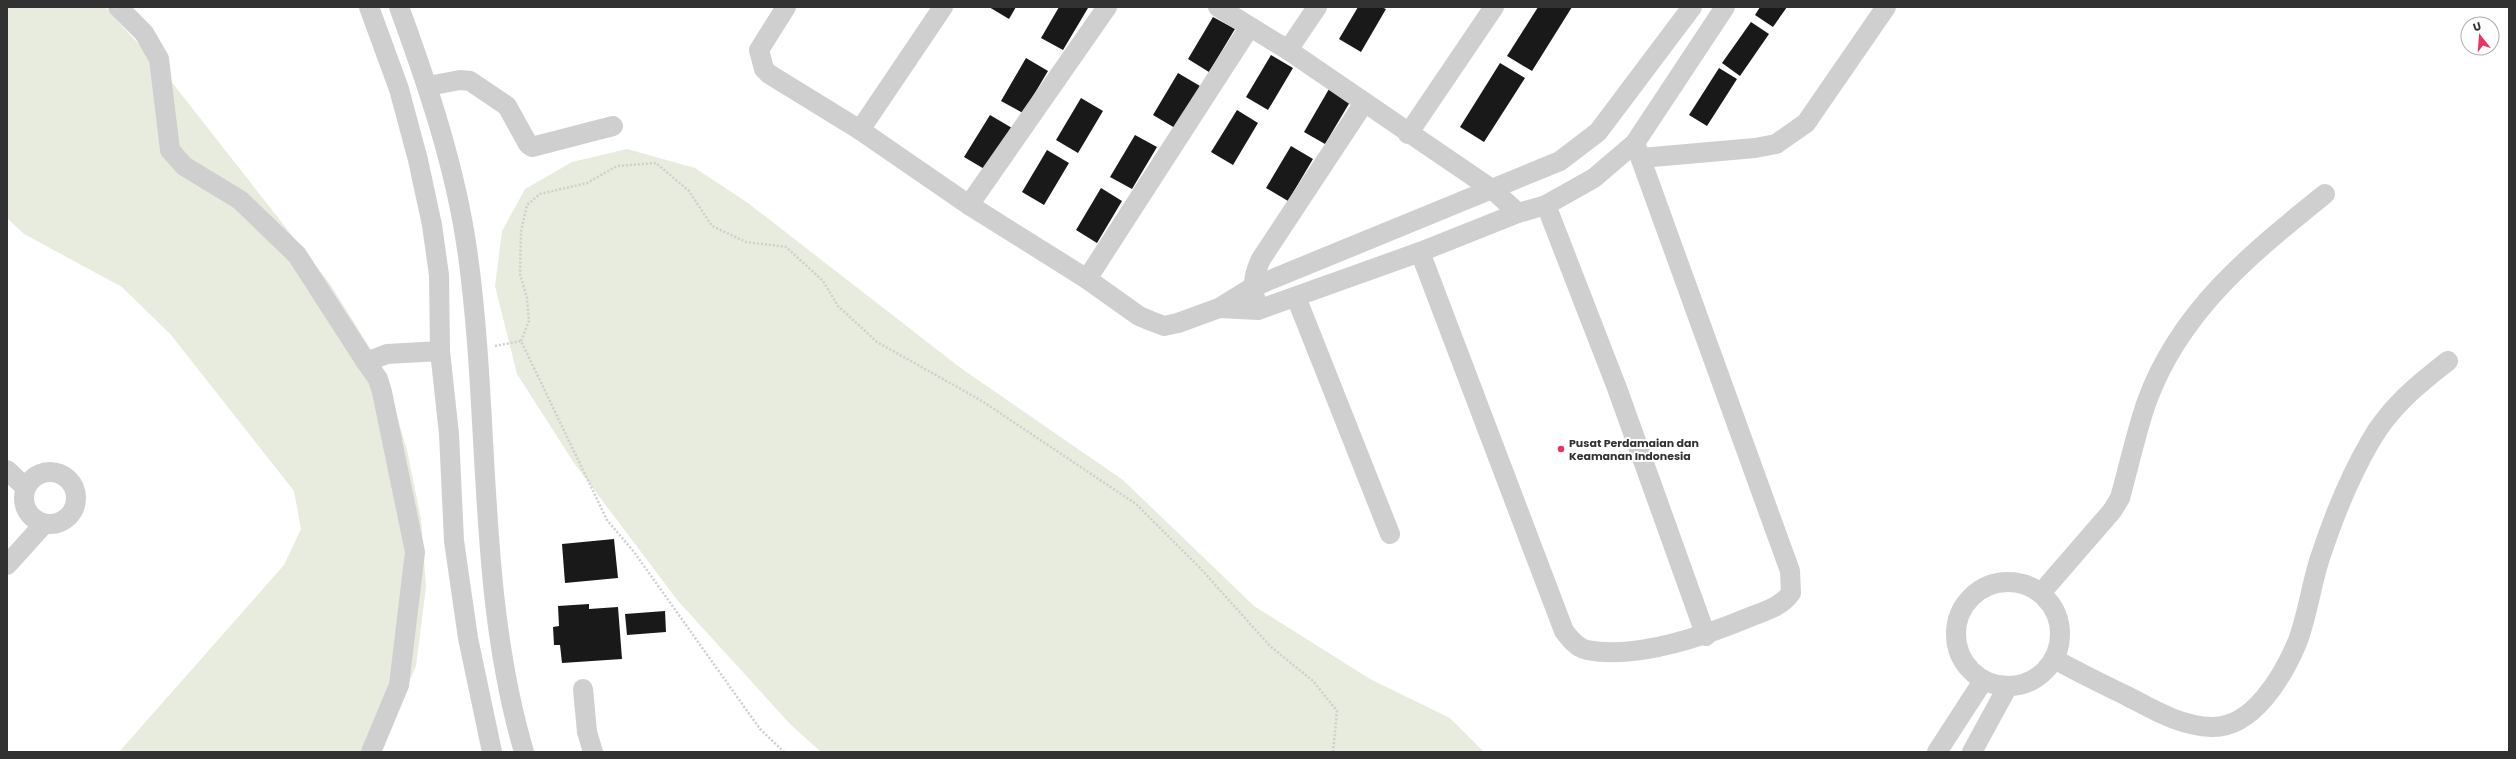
<svg xmlns="http://www.w3.org/2000/svg" width="2516" height="759" font-family="Poppins,sans-serif">
<style>
.green{fill:#e7ecde}
.building{fill:#191919}
.lines{fill:none;stroke-linecap:round;stroke-linejoin:round}
.path{stroke:#cfcfcf;stroke-width:2.5;stroke-dasharray:2 2;stroke-linecap:butt}
.minor{stroke:#cfcfcf;stroke-width:20}
.poi-dot{fill:#e83560;stroke:#fff;stroke-width:1.5}
.labels{text-anchor:middle;stroke-width:4;stroke-linejoin:round;paint-order:stroke}
.poi-label{font-size:11px;font-weight:bold;fill:#323232;stroke:#fff;text-anchor:start}
</style>
<rect width="100%" height="100%" fill="#fff"/>
<g class="green">
<path d="M7 7H105L163 71 330 284 383 369 407 450 421 519 426 587 416 666 379 752H119L284 565 301 529 294 491 171 335 122 287 24 234 7 218Z"/>
<path d="M627 149 695 168 748 203 962 369 1123 480 1254 606 1370 679 1450 718 1484 752H821L791 725 678 601 574 463 517 374 495 286 502 231 525 189 572 162Z"/>
</g>
<g class="building">
<path d="M989 7H1016L1009 19Z"/>
<path d="M1059 7 1088 8 1063 50 1041 38Z"/>
<path d="M1358 7H1381L1386 9 1361 52 1339 39Z"/>
<path d="M1538 7H1572L1532 71 1507 56Z"/>
<path d="M1760 7H1787L1773 27 1755 15Z"/>
<path d="M1213 17 1235 29 1209 72 1188 59Z"/>
<path d="M1751 22 1769 34 1740 76 1722 63Z"/>
<path d="M1271 55 1293 68 1268 110 1246 97Z"/>
<path d="M1026 58 1048 71 1023 113 1001 101Z"/>
<path d="M1500 63 1525 78 1484 142 1460 127Z"/>
<path d="M1719 68 1737 79 1707 126 1689 115Z"/>
<path d="M1178 73 1200 86 1175 128 1153 115Z"/>
<path d="M1329 89 1350 102 1325 144 1304 132Z"/>
<path d="M1081 98 1103 111 1078 153 1056 140Z"/>
<path d="M1237 110 1258 123 1233 165 1211 152Z"/>
<path d="M990 115 1012 128 986 170 964 157Z"/>
<path d="M1135 135 1157 147 1132 189 1110 177Z"/>
<path d="M1291 146 1313 159 1288 201 1266 188Z"/>
<path d="M1047 150 1069 163 1044 205 1022 192Z"/>
<path d="M1101 188 1122 201 1097 243 1076 230Z"/>
<path d="M614 539 618 578 565 583 562 544Z"/>
<path d="M589 604V609L618 607 622 659 562 663 560 645H554L553 627 559 626 558 606Z"/>
<path d="M665 611 666 632 627 635 625 614Z"/>
</g>
<g class="lines">
<g class="path">
<path d="M521 341 529 321 527 298 520 274 521 231 527 205 540 194 587 183 617 166 656 163 689 191 712 226 746 242 786 247 823 281 838 306 877 342 982 401 1136 504 1201 569 1270 646 1313 681 1337 711 1333 752"/>
<path d="M495 346 521 341 607 520 634 552 760 729 784 752"/>
</g>
<g class="minor">
<path d="M118 7 144 33 159 59 170 150 184 166 240 200 297 255 366 362"/>
<path d="M369 7 399 89 418 160 432 225 439 275 440 351 449 434 454 541 468 638 492 752"/>
<path d="M399 7C428 86 455 166 467 249 491 416 476 589 524 752"/>
<path d="M786 7 759 50 764 69 769 74 860 130 969 205 1087 279 1139 316 1151 321 1164 326 1178 323 1219 308 1253 287 1560 161 1598 132 1692 7"/>
<path d="M1218 7 1288 50 1493 190 1518 213"/>
<path d="M1288 50 1317 7"/>
<path d="M428 86 460 80 470 81 507 106 528 144 532 147 613 126"/>
<path d="M860 130 943 7"/>
<path d="M1408 134 1494 7"/>
<path d="M1641 158 1755 148 1776 144 1806 123 1886 7"/>
<path d="M969 205 1107 7"/>
<path d="M1546 205 1617 388 1706 636"/>
<path d="M1420 252 1564 631C1570 639 1577 648 1587 650 1637 660 1704 636 1750 617 1765 611 1781 607 1791 593L1790 571 1635 143"/>
<path d="M1087 279 1249 28"/>
<path d="M1296 297 1390 534"/>
<path d="M1255 298C1252 283 1255 272 1261 259L1364 103"/>
<path d="M1219 308 1258 310 1420 252 1518 213 1546 205 1594 178 1635 143 1725 7"/>
<path d="M7 470 25 487"/>
<circle cx="50" cy="498" r="26"/>
<path d="M7 565 44 524"/>
<circle cx="2008" cy="634" r="52"/>
<path d="M2041 593 2112 511 2120 498C2129 466 2136 432 2147 401 2181 309 2252 253 2325 194"/>
<path d="M2054 659C2078 672 2102 684 2127 696 2154 710 2180 726 2212 727 2253 728 2283 676 2297 643 2307 617 2311 587 2319 561 2332 521 2349 478 2370 442 2389 408 2417 385 2448 361"/>
<path d="M583 689 587 732 593 752"/>
<path d="M371 752 399 685 415 552 382 392 378 379 366 362 387 354 440 351"/>
<path d="M1937 752 1983 681"/>
<path d="M1972 752 2008 686"/>
</g>
</g>
<circle class="poi-dot" cx="1561" cy="449" r="4"/>
<g class="labels">
<g class="poi-label">
<text x="1569" y="447">Pusat Perdamaian dan<tspan x="1569" dy="13">Keamanan Indonesia</tspan></text>
</g>
</g>
<rect width="2516" height="759" fill="none" stroke="#323232" stroke-width="16"/>
<g transform="translate(2480 36) rotate(343)"><circle r="19" fill="#ffffff" stroke="#adadad"/>
<path d="M0-3L7 15L0 10L-7 15Z" fill="#e83560"/>
<text y="-6" font-size="11" font-weight="bold" text-anchor="middle" fill="#323232">U</text>
</g>
</svg>
